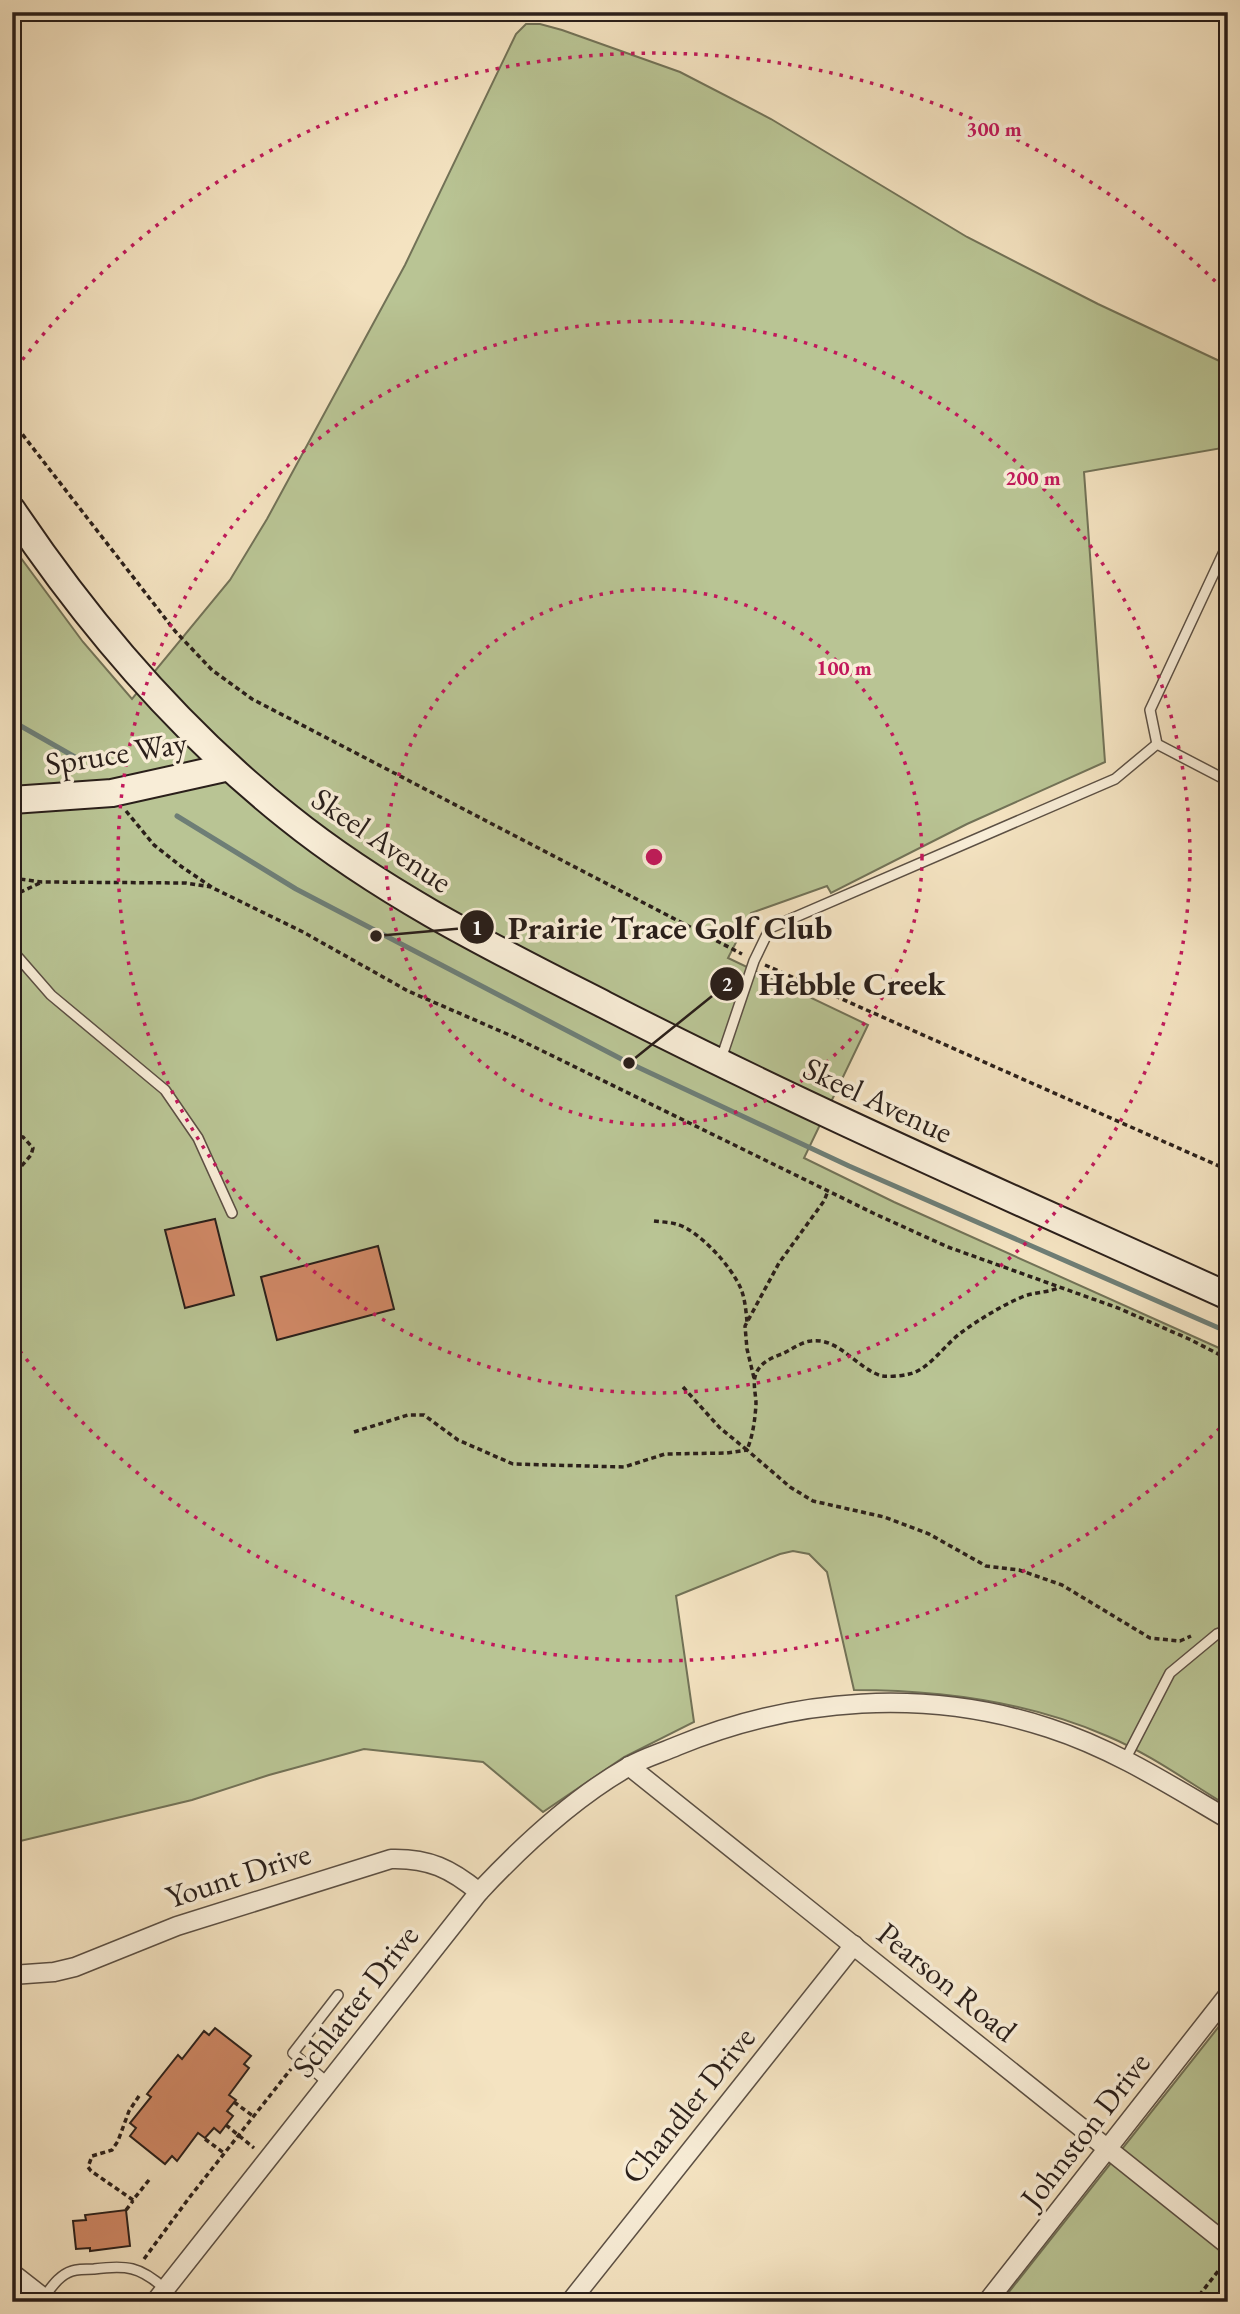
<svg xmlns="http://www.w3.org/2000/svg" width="1240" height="2314" font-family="'EB Garamond',serif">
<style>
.green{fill:#b9c494;stroke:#727257;stroke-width:2}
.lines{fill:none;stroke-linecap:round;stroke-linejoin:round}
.stream{stroke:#6e7e76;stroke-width:5}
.building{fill:#d18967;stroke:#2a1f1a;stroke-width:2}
.lane-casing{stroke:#5c5044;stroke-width:12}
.street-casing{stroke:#5c5044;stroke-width:21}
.secondary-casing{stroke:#2a1f1a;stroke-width:30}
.path{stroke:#2a1f1a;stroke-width:3.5;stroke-dasharray:5 3.5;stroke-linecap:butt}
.lane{stroke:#f8edd7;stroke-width:9}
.street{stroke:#f8edd7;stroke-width:18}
.secondary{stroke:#f8edd7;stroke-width:26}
.ring{fill:none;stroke:#c2185b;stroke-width:3.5;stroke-dasharray:3.5 7}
.labels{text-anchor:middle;stroke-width:7;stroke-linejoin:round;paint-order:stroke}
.street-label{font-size:32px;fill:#2a1f1a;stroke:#f8edd7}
.centre{fill:#c2185b;stroke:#f8edd7;stroke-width:3.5}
.ring-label{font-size:21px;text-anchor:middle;font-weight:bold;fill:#c2185b;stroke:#f8edd7;stroke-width:7;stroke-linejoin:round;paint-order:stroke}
.leader{fill:none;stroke:#2a1f1a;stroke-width:2.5}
.callout-dot{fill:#2a1f1a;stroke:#f8edd7;stroke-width:2.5}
.mark-label{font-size:21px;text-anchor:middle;font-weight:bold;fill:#fff}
.callout-label{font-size:33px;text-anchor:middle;font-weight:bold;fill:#2a1f1a;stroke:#f8edd7;stroke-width:7;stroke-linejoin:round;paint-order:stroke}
</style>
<rect width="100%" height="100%" fill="#f4e3c1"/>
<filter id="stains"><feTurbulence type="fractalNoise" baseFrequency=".00286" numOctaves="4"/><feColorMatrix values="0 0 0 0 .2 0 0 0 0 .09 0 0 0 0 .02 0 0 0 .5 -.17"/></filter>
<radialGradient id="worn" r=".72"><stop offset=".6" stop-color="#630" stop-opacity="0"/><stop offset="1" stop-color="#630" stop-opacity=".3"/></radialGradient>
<g class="green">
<path d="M526 24H540L562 30 680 72 771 119 967 237 1098 304 1228 365V447L1084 472 1105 762 967 824 831 893 827 886 751 913 728 958 868 1025 804 1158 894 1202 1228 1352V1806C1188 1782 1150 1754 1107 1736 1027 1701 941 1690 854 1690L827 1572 809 1554 793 1551 780 1554 676 1596 694 1722 624 1757 543 1812 483 1762 364 1749 269 1775 192 1800 12 1843V546L83 642 132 699 230 580 267 519 405 265 516 34Z"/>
<path d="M1228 2015V2302H1001Z"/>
</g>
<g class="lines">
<g class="stream">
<path d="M12 721 82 761"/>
<path d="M177 816 296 889 629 1063 849 1166 1228 1332"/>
</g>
</g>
<g class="building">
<path d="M215 1219 234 1295 185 1308 165 1230Z"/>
<path d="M378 1246 394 1309 277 1340 261 1277Z"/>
<path d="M215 2028 251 2056 244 2064 249 2068 229 2095 236 2100 227 2111 233 2116 220 2133 214 2128 205 2138 198 2133 177 2161 172 2156 165 2164 130 2136 136 2128 130 2123 151 2097 147 2094 178 2055 182 2059 204 2031 209 2035Z"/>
<path d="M126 2210 130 2246 90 2251V2248L76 2249 73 2221 86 2220 85 2215Z"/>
</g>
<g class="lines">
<defs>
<g id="lane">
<path d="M1228 543 1150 710 1157 744 1228 781"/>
<path d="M12 946 17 956 51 995 165 1090 198 1138 232 1213"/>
<path d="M721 1059 754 961 770 928 1115 779 1157 744"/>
<path d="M1125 1760 1170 1673 1217 1634 1228 1630"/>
<path d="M328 2083 293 2053 338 1995"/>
<path d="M44 2297C51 2288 59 2275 72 2271 78 2269 87 2269 94 2269 126 2265 140 2266 165 2289"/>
</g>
<g id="street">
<path d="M629 1766 1228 2245"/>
<path d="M12 1975 54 1972 75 1967 177 1926 391 1859C429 1858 451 1869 479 1892"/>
<path d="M12 2273 49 2302"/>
<path d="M155 2302 479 1892C523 1845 572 1799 628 1767 643 1758 661 1753 677 1746 795 1697 927 1688 1049 1728 1114 1749 1170 1785 1228 1819"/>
<path d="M570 2302 854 1945"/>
<path d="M987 2302 1228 1995"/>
</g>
<g id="secondary">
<path d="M12 510C89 625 180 731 288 817 385 895 495 949 605 1005 809 1110 1019 1201 1228 1296"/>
<path d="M12 800 112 793 229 767"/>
</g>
</defs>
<use href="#lane" class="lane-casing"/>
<use href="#street" class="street-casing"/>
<use href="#secondary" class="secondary-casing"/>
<g class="path">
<path d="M12 421 175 631 212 670 252 699 742 954"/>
<path d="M126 811 154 845 182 867 213 888 303 932 408 991 514 1037 873 1213 948 1247 1118 1308 1189 1339 1228 1359"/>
<path d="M12 878 42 882 186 883 211 887"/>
<path d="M12 896 40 883"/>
<path d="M765 965 1228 1170"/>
<path d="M12 1136 23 1137 33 1148 31 1155 12 1177"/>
<path d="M654 1221C661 1222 669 1222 676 1224 699 1230 732 1267 741 1289 745 1299 746 1311 747 1322"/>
<path d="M754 1378 747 1349 745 1326 779 1263 824 1201 828 1191"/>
<path d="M683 1387 720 1428 747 1450C753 1435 755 1420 756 1404 756 1396 753 1384 755 1377 758 1364 770 1358 782 1354 791 1350 801 1342 811 1341 839 1337 857 1369 882 1376 890 1377 901 1376 909 1374 929 1370 945 1344 962 1332 980 1319 1001 1306 1022 1297 1034 1292 1046 1293 1058 1288"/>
<path d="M354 1432 408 1415H424L458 1440 513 1464 624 1467 665 1454 727 1453 747 1450 790 1487 813 1501 884 1517 929 1534 986 1566 1019 1570 1062 1585 1150 1638 1180 1641 1191 1636"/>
<path d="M139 2096 129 2111 118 2141 112 2150 92 2156 88 2167 91 2171 133 2200 149 2180"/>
<path d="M234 2102 253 2116"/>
<path d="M226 2125 254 2148"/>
<path d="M205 2139 224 2153"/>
<path d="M126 2210 133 2201"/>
<path d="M144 2259 189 2198 291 2069"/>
<path d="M1194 2302 1226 2261"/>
</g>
<use href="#lane" class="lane"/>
<use href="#street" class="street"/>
<use href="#secondary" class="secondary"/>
</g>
<g class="ring">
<circle cx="654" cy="857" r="268"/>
<circle cx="654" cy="857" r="536"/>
<path d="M1227 1421A804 804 0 0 1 16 1346M16 368A804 804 0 0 1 1227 293"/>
</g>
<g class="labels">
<g class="street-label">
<text transform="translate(116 753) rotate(-9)" y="11">Spruce Way</text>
<text transform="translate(382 840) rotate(34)" y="11">Skeel Avenue</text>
<text transform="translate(878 1100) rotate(25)" y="11">Skeel Avenue</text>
<text transform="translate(238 1875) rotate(-18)" y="11">Yount Drive</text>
<text transform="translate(947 1982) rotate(39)" y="11">Pearson Road</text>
<text transform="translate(355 2001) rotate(-52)" y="11">Schlatter Drive</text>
<text transform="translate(688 2105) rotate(-51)" y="11">Chandler Drive</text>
<text transform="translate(1085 2130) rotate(-52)" y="11">Johnston Drive</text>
</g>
</g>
<circle cx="654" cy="857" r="10" class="centre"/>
<g class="ring-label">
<text x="994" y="136">300 m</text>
<text x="1033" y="485">200 m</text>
<text x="844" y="675">100 m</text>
</g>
<path class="leader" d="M376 936L477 927M629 1063L727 984"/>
<g class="callout-dot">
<circle cx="376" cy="936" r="7"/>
<circle cx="629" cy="1063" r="7"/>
<circle cx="477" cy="927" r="18"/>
<circle cx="727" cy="984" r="18"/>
</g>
<g class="mark-label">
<text x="477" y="935">1</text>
<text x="727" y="991">2</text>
</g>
<g class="callout-label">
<text x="670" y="939">Prairie Trace Golf Club</text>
<text x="852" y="995">Hebble Creek</text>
</g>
<rect width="1240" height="2314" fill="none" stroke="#f4e3c1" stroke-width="42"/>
<rect x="14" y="14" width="1212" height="2286" fill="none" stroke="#2a1f1a" stroke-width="3.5"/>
<rect x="21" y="21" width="1198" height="2272" fill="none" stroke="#2a1f1a" stroke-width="2"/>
<rect width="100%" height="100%" filter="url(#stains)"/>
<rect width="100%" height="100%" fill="url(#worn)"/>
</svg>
